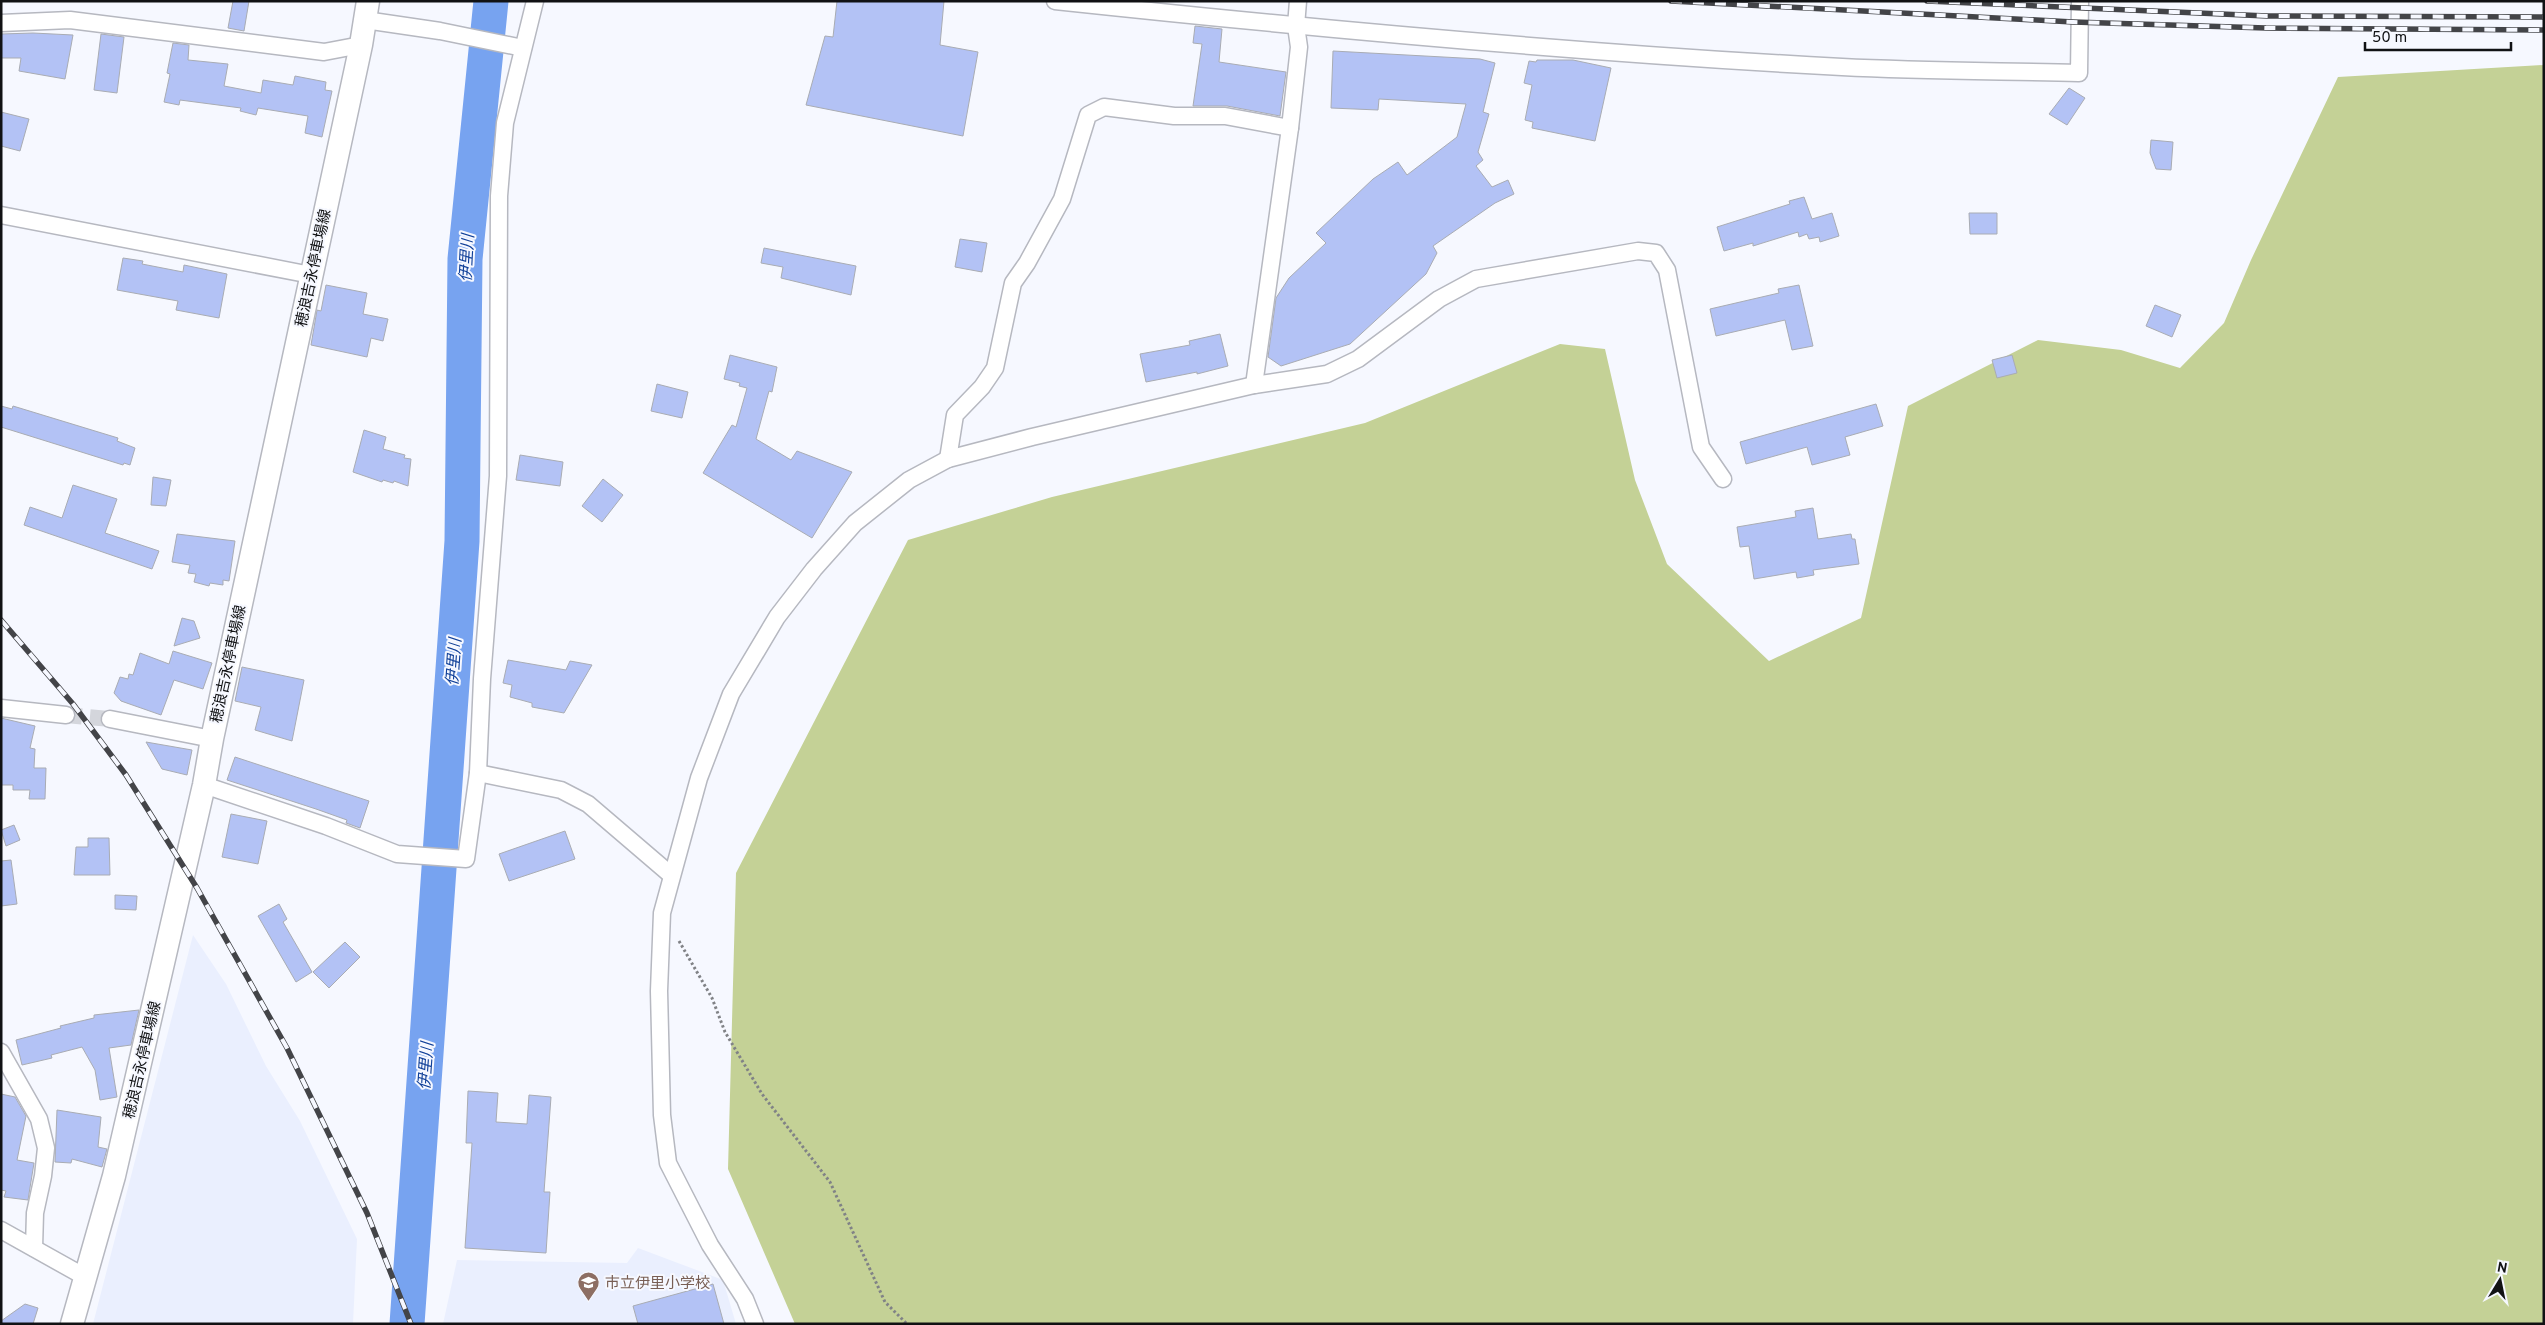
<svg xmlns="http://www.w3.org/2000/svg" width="2545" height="1325" font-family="Overpass,'Noto Sans JP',sans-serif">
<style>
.built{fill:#eaeffe}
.green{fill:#c4d196}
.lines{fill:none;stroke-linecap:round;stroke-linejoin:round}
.river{stroke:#77a3f0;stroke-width:35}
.building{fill:#b3c2f5;stroke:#a9acb3}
.minor-tunnel{stroke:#d4d6dc;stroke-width:16;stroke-dasharray:16 8;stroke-linecap:butt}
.minor-casing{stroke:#b6b8c0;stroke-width:19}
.secondary-casing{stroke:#b6b8c0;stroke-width:25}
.path{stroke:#808286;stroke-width:3;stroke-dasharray:2.5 2.5;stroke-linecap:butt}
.minor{stroke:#fff;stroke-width:16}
.secondary{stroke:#fff;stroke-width:22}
.rail-casing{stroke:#434448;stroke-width:5.5}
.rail{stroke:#f6f8ff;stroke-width:4;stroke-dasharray:11;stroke-linecap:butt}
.labels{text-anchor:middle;stroke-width:4;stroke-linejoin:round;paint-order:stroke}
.street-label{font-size:15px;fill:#111214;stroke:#f6f8ff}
.education-label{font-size:15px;fill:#785e54;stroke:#f6f8ff;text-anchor:start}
.water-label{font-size:16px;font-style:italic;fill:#0f3f98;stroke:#f6f8ff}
</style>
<rect width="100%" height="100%" fill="#f6f8ff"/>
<g class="built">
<path d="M193 935 226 984 266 1066 300 1121 357 1239 353 1324H93Z"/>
<path d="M638 1248 723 1280 736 1324H443L457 1260 627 1263Z"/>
</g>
<path class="green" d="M2544 65V1324H795L728 1169 736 873 908 540 1052 497 1365 423 1560 344 1605 349 1635 480 1667 564 1769 661 1861 618 1908 406 2038 340 2121 350 2180 368 2224 323 2251 260 2338 77Z"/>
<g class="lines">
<path class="river" d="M407 1324 462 541 465 259 491 1"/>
</g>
<g class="building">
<path d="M233 1H249L244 31 228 28Z"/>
<path d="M837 1H944L940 45 978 52 963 136 806 105 825 36 833 37Z"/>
<path d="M1195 26 1222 29 1219 62 1286 72 1280 116 1227 106H1193L1202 44 1193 43Z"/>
<path d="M33 33 73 35 65 79 19 71 21 58H1V34Z"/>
<path d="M101 34 124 37 117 93 94 90Z"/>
<path d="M173 43 189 45 188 60 228 64 224 86 261 93 263 80 293 85 295 76 326 82 325 90 332 91 322 137 305 133 308 116 258 108 256 115 240 111 241 108 180 100 179 105 164 102 170 74 167 73Z"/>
<path d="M1333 51 1480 59 1495 63 1483 112 1489 114 1478 152 1483 160 1476 166 1492 187 1508 180 1514 194 1495 203 1433 246 1437 253 1426 274 1350 344 1281 366 1268 357 1276 298 1289 278 1326 243 1316 233 1373 179 1398 162 1407 175 1457 137 1466 104 1379 99 1378 110 1331 108Z"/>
<path d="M1537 60H1573L1611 68 1595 141 1532 128 1533 122 1525 120 1532 85 1524 83 1529 61 1536 62Z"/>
<path d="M2069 88 2085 98 2067 125 2049 114Z"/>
<path d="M1 112 29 119 20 151 1 146Z"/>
<path d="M2151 140 2173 142 2171 170 2156 169 2150 153Z"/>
<path d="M1804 197 1812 219 1832 213 1839 236 1820 242 1819 237 1809 239 1807 234 1799 237 1798 232 1753 246V243L1724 251 1717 227 1790 204 1789 201Z"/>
<path d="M1969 213H1997V234H1970Z"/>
<path d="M960 239 987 243 982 272 955 267Z"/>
<path d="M764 248 856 266 851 295 781 278 783 267 761 263Z"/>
<path d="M123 258 143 261 142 264 183 272 184 265 227 274 219 318 176 310 178 301 117 290Z"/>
<path d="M326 285 367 293 363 314 388 319 383 341 371 338 367 357 311 345 317 310 321 311Z"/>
<path d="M1799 285 1813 346 1792 350 1785 320 1716 336 1710 309 1779 293 1778 289Z"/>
<path d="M2155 305 2181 315 2172 337 2146 326Z"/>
<path d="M1220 334 1228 366 1197 374V372L1146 382 1140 354 1190 345 1189 341Z"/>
<path d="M730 355 777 367 772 392 769 391 756 439 791 460 797 451 852 472 812 538 703 473 732 425 736 427 747 388 739 386 740 383 724 379Z"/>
<path d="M2012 355 2017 373 1997 378 1992 360Z"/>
<path d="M657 384 688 392 682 418 651 411Z"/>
<path d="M1876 404 1883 426 1845 437 1850 455 1812 465 1807 447 1746 464 1740 442Z"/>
<path d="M1 406 12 409 13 406 118 438 117 441 135 448 130 465 124 463 123 465 1 427Z"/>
<path d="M364 430 386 437 383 449 405 455 404 458 411 459 408 486 394 481 393 483 383 480 382 482 353 472Z"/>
<path d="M520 455 563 462 560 486 516 480Z"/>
<path d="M153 477 171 480 166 506 151 505Z"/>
<path d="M603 479 623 495 602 522 582 506Z"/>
<path d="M73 485 117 499 105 533 159 551 152 569 24 525 30 507 62 518Z"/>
<path d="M1813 508 1818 539 1851 534 1852 539H1855L1859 564 1813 570 1814 575 1797 578 1796 572 1754 579 1749 546 1740 547 1737 527 1796 517 1795 511Z"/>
<path d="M177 534 235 541 229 581 223 580V585L210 583 209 586 194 582 196 574 188 573 190 565 172 562Z"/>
<path d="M182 618 194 621 200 638 174 646Z"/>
<path d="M173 651 212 663 203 689 174 680 161 715 121 701 114 693 120 677 128 679 129 674 133 675 140 653 169 664Z"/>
<path d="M508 660 566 670 570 661 592 665 564 713 532 707V703L510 697 512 685 503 683Z"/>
<path d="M242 667 304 680 292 741 255 730 261 707 235 701Z"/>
<path d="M1 718 35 726 30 748 35 749 34 768H46L45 799H29L30 790H13V785H1Z"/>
<path d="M146 742 192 750 187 775 162 769Z"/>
<path d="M235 757 369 801 360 828 346 823 347 820 316 809 227 780Z"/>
<path d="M231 814 267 821 258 864 222 857Z"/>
<path d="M14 825 20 840 6 846 1 830Z"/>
<path d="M565 831 575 859 509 881 499 854Z"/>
<path d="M88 838H109L110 875H74L76 847H88Z"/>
<path d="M11 860 17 904 1 906V861Z"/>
<path d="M115 895 137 896 136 910 115 909Z"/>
<path d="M279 904 287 919 283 922 312 972 296 982 258 916Z"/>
<path d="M345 942 360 957 329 988 313 972Z"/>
<path d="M139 1010 131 1045 109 1048 117 1097 100 1100 95 1070 82 1047 51 1055 52 1058 22 1065 16 1040 61 1028 60 1026 94 1018V1015Z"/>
<path d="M468 1091 498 1093 496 1122 527 1124 529 1095 551 1097 544 1192H550L546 1253 465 1248 472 1143H466Z"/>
<path d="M1 1094 15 1097 26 1116 17 1160 34 1163 28 1200 4 1197 6 1191 1 1190Z"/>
<path d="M57 1110 101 1117 98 1147 107 1149 102 1167 72 1159 71 1163 55 1162Z"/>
<path d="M713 1284 724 1324H638L633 1306Z"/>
<path d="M25 1304 38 1308 33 1324H1V1321Z"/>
</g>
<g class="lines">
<path class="minor-tunnel" d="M66 715 110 719"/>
<defs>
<g id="minor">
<path d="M1055 1C1317 29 1579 53 1842 67 1921 71 2000 71 2079 73L2080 1"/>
<path d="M365 20 440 31 523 48"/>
<path d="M1 23 70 20 324 52 361 45"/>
<path d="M1 215 311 275"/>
<path d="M1254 385 1290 128 1299 47 1296 26 1298 1"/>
<path d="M948 459 955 415 982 387 995 368 1013 283 1027 263 1062 199 1088 115 1104 107 1174 116H1225L1290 128"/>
<path d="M1 708 66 715"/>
<path d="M110 719 212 739"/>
<path d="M478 773 561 790 588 804 671 875"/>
<path d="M204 785 326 826 397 854 466 859 478 773 482 679 498 476 499 196 505 123 535 1"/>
<path d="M1 1052 39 1119 46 1148 43 1176 35 1213 34 1248"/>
<path d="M1 1230 87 1278"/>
<path d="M755 1324 745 1299 710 1245 668 1163 662 1115 659 991 662 913 699 778 731 694 777 617 814 569 855 523 909 480 948 459 1032 437 1254 385 1327 374 1358 359 1439 299 1476 279 1638 251 1656 253 1667 270 1701 447 1723 479"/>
</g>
<path id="secondary" d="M72 1324 114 1176 204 785 212 739 361 45 368 1"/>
</defs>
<use href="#minor" class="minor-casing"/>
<use href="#secondary" class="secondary-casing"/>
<path class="path" d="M679 941 712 998 725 1032 762 1094 830 1182 885 1302 907 1324"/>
<use href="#minor" class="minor"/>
<use href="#secondary" class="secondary"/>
<defs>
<g id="rail">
<path d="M1671 1 2073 22 2266 28 2544 30"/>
<path d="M1927 1 2267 16 2544 17"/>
<path d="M1 620 73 704 126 775 197 888 287 1048 367 1213 411 1324"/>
</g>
</defs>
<use href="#rail" class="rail-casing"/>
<use href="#rail" class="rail"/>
</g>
<defs>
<symbol id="school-pin" viewBox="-11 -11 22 30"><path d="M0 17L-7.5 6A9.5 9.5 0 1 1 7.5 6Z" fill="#8d6e63" stroke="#f6f8ff"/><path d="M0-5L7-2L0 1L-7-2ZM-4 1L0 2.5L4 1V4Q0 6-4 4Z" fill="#fff"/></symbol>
</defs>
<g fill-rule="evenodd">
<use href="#school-pin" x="576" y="1270" width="25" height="34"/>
</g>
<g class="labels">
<g class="street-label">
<text transform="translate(313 268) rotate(-78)" y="5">穂浪吉永停車場線</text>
<text transform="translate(228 664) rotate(-78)" y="5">穂浪吉永停車場線</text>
<text transform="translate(142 1060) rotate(-77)" y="5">穂浪吉永停車場線</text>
</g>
<g class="education-label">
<text x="605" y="1288">市立伊里小学校</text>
</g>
<g class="water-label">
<text transform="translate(466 258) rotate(-87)" y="6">伊里川</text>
<text transform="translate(453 662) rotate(-86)" y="6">伊里川</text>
<text transform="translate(425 1066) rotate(-86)" y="6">伊里川</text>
</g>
</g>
<rect width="2545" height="1325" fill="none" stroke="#111214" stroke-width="5"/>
<g transform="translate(2500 1280) rotate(10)" stroke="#f6f8ff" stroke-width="4" paint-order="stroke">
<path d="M0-4L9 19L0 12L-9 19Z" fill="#111214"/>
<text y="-8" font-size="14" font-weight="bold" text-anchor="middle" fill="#111214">N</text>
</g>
<path d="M2365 42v8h146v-8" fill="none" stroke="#111214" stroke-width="2.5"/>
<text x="2372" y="42" font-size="15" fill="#111214" stroke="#f6f8ff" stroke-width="4" paint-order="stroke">50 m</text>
</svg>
